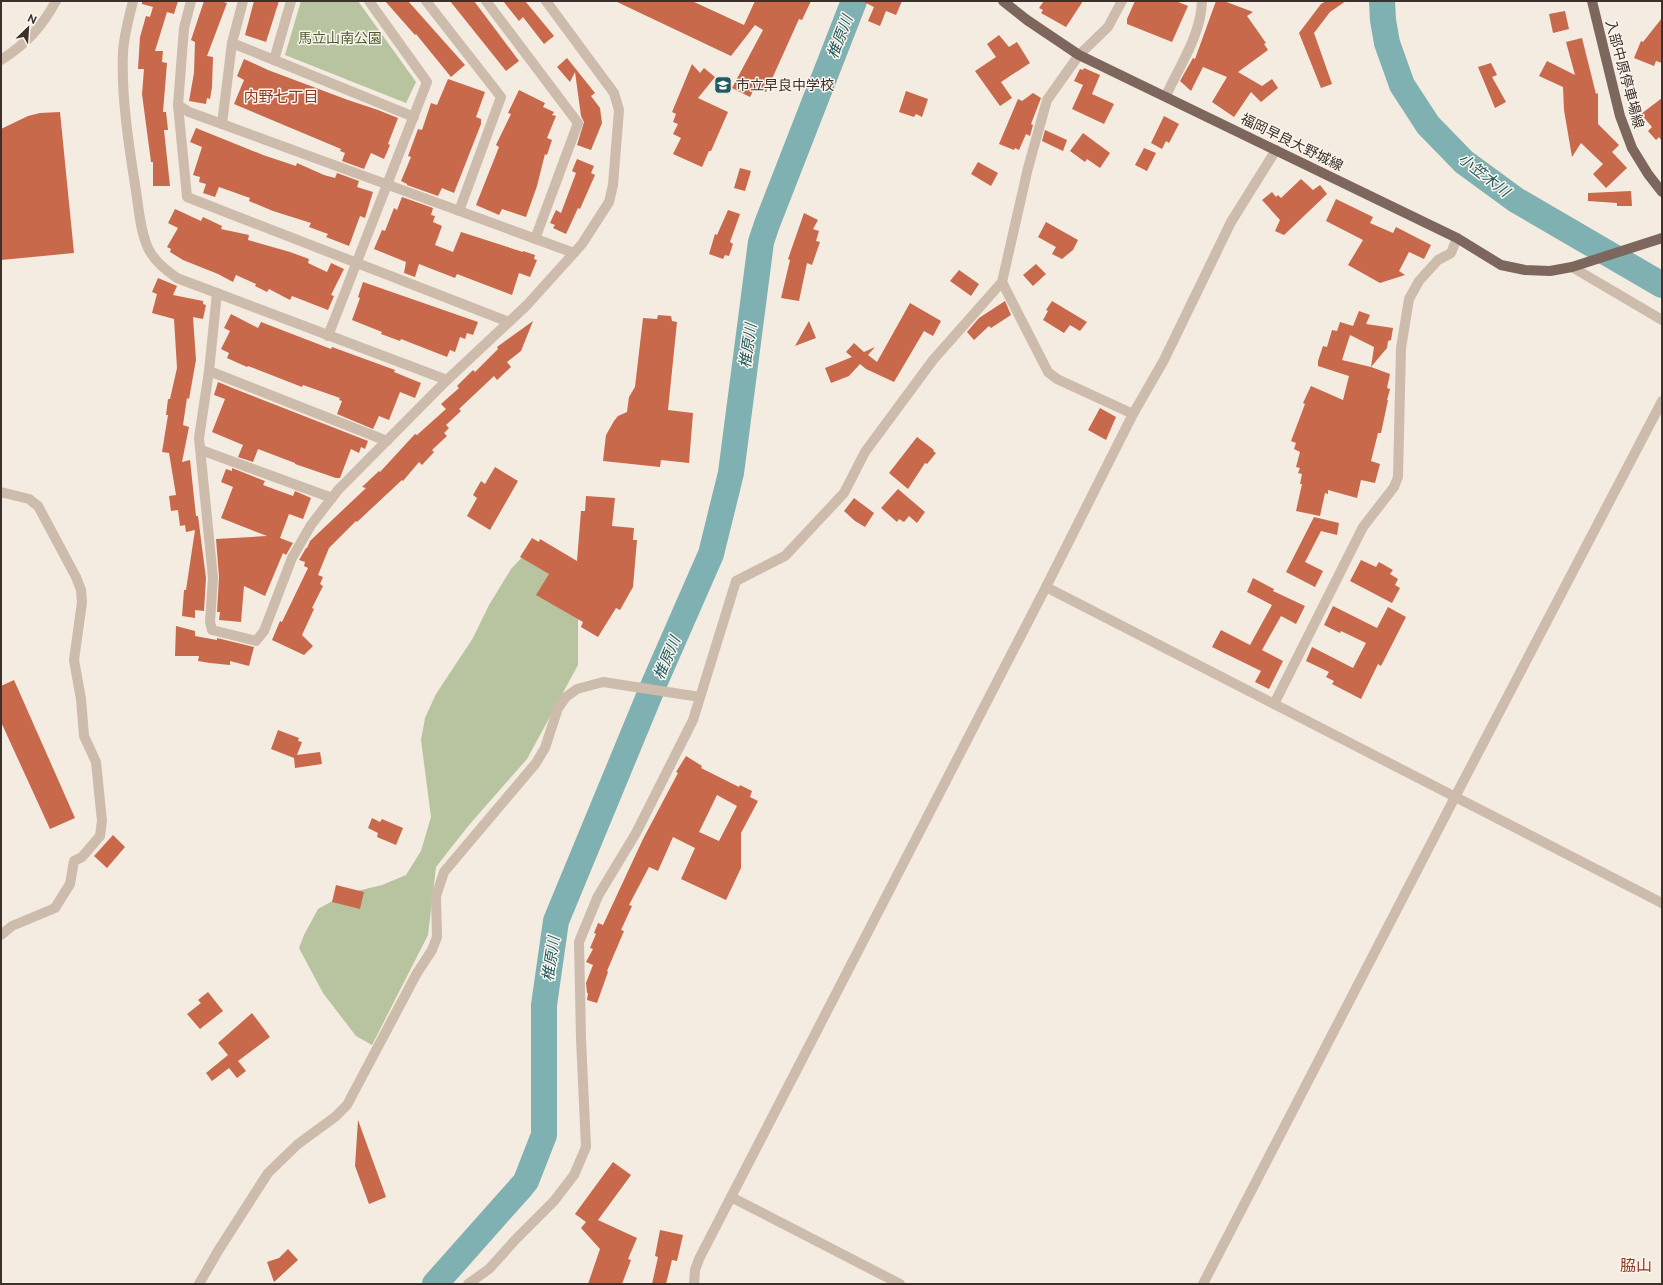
<svg xmlns="http://www.w3.org/2000/svg" width="1663" height="1285" font-family="Raleway,'Noto Sans JP',sans-serif">
<style>
.green{fill:#b8c4a0}
.lines{fill:none;stroke-linecap:round;stroke-linejoin:round}
.river{stroke:#7fb0b2;stroke-width:26}
.building{fill:#c8694b;fill-rule:evenodd}
.minor{stroke:#cdbbac;stroke-width:10}
.major{stroke:#7d675c;stroke-width:10}
.labels{text-anchor:middle;stroke-width:3;stroke-linejoin:round;paint-order:stroke}
.park-label{font-size:14px;fill:#4a5a2e;stroke:#fbf5ee}
.street-label{font-size:14px;fill:#3b302b;stroke:#fbf5ee}
.poi-label{font-size:14px;fill:#3b302b;stroke:#fbf5ee;text-anchor:start}
.water-label{font-size:15px;font-style:italic;fill:#1f5a5e;stroke:#fbf5ee}
.neighbourhood-label{font-size:15px;fill:#8c3b22;stroke:#fbf5ee}
.quarter-label{font-size:16px;fill:#8c3b22;stroke:#fbf5ee}
</style>
<rect width="100%" height="100%" fill="#f4ebe1"/>
<g class="green">
<path d="M301 1H358L416 82 406 103 285 55Z"/>
<path d="M545 547 578 612V665L527 759 469 825 436 867 428 935 372 1045 356 1036 323 993 299 948 304 935 318 909 345 894 382 885 406 875 421 851 431 817 421 740 425 718 436 694 473 638 489 605 511 569 528 551Z"/>
</g>
<g class="lines">
<g class="river">
<path d="M1382 1 1383 20 1387 43 1402 85 1428 125 1464 162 1516 200 1662 285"/>
<path d="M435 1284 522 1186 526 1181 544 1135V1005L556 921 654 684 711 554 731 473 761 242 767 224 854 1"/>
</g>
</g>
<g class="building">
<path d="M142 1H178L174 14 167 12 155 51H163L162 62 167 63 163 112H166L168 130H164L170 186H153V162H151L142 94 144 69H138L140 37 146 16 150 17 153 7 142 4Z"/>
<path d="M204 1H220L227 3 207 56 213 57 212 87 210 99 207 98 206 104 189 101 194 73 195 42 191 40Z"/>
<path d="M254 1H279L266 42 245 35Z"/>
<path d="M385 1H408L465 65 451 77 416 34 415 35Z"/>
<path d="M450 1H474L519 61 506 71Z"/>
<path d="M503 1H525L554 36 544 44 523 17 519 21Z"/>
<path d="M615 1H692L744 25 755 1H811L802 20 799 19 766 92 755 87 750 97 732 88 763 30 755 25 731 56Z"/>
<path d="M862 1H902L896 15 886 11 880 26 868 21 874 7Z"/>
<path d="M1044 1H1083L1066 27 1041 13 1043 10 1039 8Z"/>
<path d="M1135 1H1176L1188 6 1172 42 1127 24V19Z"/>
<path d="M1216 1H1224L1253 12 1247 16 1266 43 1264 44 1268 50 1238 72 1262 86 1272 79 1278 88 1261 102 1251 92 1234 117 1212 102 1227 77 1203 67 1191 91 1180 81 1193 58 1195 59Z"/>
<path d="M1326 1H1346L1330 12 1314 33 1332 84 1321 88 1299 33 1321 4Z"/>
<path d="M1565 11 1569 29 1553 33 1549 14Z"/>
<path d="M1662 18V63L1656 61 1654 66 1634 58 1641 41 1643 42Z"/>
<path d="M999 35 1009 47 1017 42 1030 63 1001 82 1012 98 1000 106 975 71 996 57 987 44Z"/>
<path d="M1582 38 1596 94 1598 93V124L1619 145 1612 152 1627 168 1606 188 1593 174 1603 164 1581 143 1572 157 1564 110 1563 87 1539 76 1547 61 1575 75 1566 42Z"/>
<path d="M567 58 595 93 591 96 600 108 602 123 591 150 577 145 584 122 581 116 575 72 570 82 557 67Z"/>
<path d="M244 59 268 70 348 100 378 110 398 118 388 144 390 145 384 159 371 153 364 169 342 161 345 153 340 151 341 149 234 104 244 80 237 76Z"/>
<path d="M1491 63 1497 75 1492 77 1506 102 1495 108 1478 67Z"/>
<path d="M692 64 700 73 704 68 715 77 698 98 728 112 711 151H709L702 167 673 154 681 138 673 134 678 124 673 122 676 114 672 112Z"/>
<path d="M1084 68 1100 75 1092 94 1114 104 1104 124 1072 109 1083 85 1074 81 1080 69 1083 70Z"/>
<path d="M448 79 485 92 476 117 481 119V124L454 193 442 188 438 196 407 185V184L401 181 411 157 408 156 418 129 422 130 431 103 437 105Z"/>
<path d="M519 90 545 103 543 107 554 112 552 115 556 116 547 138 552 140 547 155 545 154 537 186 526 217 502 209 499 215 476 205 499 147 496 145 511 114 508 113Z"/>
<path d="M906 91 928 99 922 117 916 114 914 117 899 112Z"/>
<path d="M1033 93 1041 98 1031 124 1033 125 1030 136 1026 134 1019 150 1015 148 1014 150 999 144 1018 99 1022 101Z"/>
<path d="M1662 98V141L1659 137 1656 140 1648 131 1652 127 1641 114Z"/>
<path d="M60 112 74 253 1 260V129L28 116 40 113Z"/>
<path d="M1164 116 1179 124 1169 143 1166 141 1162 149 1151 143Z"/>
<path d="M196 128 263 155 296 166 297 163 324 175 335 178 337 173 359 181 357 187 373 192 365 218 360 216 349 246 326 237 328 234 309 227 311 223 273 211 249 201 250 198 219 187 215 197 203 193 206 184 199 182 200 177 193 175 202 147 190 142Z"/>
<path d="M1045 130 1067 140 1063 151 1042 141Z"/>
<path d="M1083 133 1110 153 1100 168 1087 159 1085 162 1070 151Z"/>
<path d="M1144 148 1156 153 1147 171 1135 165Z"/>
<path d="M577 159 594 166 591 173 595 175 580 209 578 208 566 234 553 228 555 225 550 223 556 210 561 213 576 173 572 171Z"/>
<path d="M978 162 998 173 991 186 971 174Z"/>
<path d="M740 168 751 171 745 191 734 188Z"/>
<path d="M1301 179 1313 190 1320 185 1327 194 1284 235 1275 231 1280 220 1262 200 1272 192 1276 197 1278 195 1281 198Z"/>
<path d="M1631 191 1632 206H1617V203L1588 201V193Z"/>
<path d="M402 197 433 208 431 215 435 216 433 222 442 226 435 245 453 252 461 232 523 252V251L535 255 534 259 537 260 530 277 519 273 512 295 457 274 455 278 419 264 415 277 404 273 406 262 374 249 382 230 385 231 394 208 397 210Z"/>
<path d="M1336 199 1373 217 1370 223 1393 233 1396 227 1431 245 1424 259 1409 252 1399 271 1405 275 1380 283 1348 265 1363 240 1326 221Z"/>
<path d="M175 209 201 221 203 217 222 226 221 229 249 235 248 240 290 252 309 259 308 263 327 272 331 263 344 269 331 295 334 296 328 310 292 296 290 300 269 289 267 292 255 286 256 284 236 275 233 282 218 274 183 260 170 252 171 249 167 247 178 228 168 223Z"/>
<path d="M728 210 740 214 730 242 733 244 729 256 725 255 723 259 709 254 715 234 717 235Z"/>
<path d="M804 213 818 220 813 229 819 231 816 241 820 242 812 265 807 263 799 301 781 298 790 260 788 259Z"/>
<path d="M1046 222 1078 240 1073 250 1062 259 1052 254 1056 247 1038 237Z"/>
<path d="M1036 264 1046 274 1033 286 1023 275Z"/>
<path d="M959 270 979 284 971 296 950 281Z"/>
<path d="M158 278 177 286 173 295 203 301V304L206 305 203 319 193 317 196 360 189 399 187 398 183 425 189 427 182 462 190 460 196 516H198L206 578 204 611 195 610V618L182 616 184 590H186L195 530 186 532 185 525 180 526 178 510 171 511 169 496 176 495 169 453 162 452 168 415H166L168 399H170L177 368 174 319 152 313 157 294 152 292Z"/>
<path d="M363 282 478 322 473 335 467 333 465 339 460 337 455 352 450 350 447 357 401 339 400 341 381 334 382 332 352 320 360 298 358 297Z"/>
<path d="M1005 301 1011 315 991 328 989 326 974 340 967 332 979 318Z"/>
<path d="M1052 301 1087 322 1080 331 1070 325 1064 333 1043 320 1048 311 1046 310Z"/>
<path d="M910 303 941 321 933 336 924 331 894 382 866 369 860 364 849 376 831 383 825 368 852 357 846 352 854 343 864 352 875 347 868 355 877 362Z"/>
<path d="M1359 311 1370 315 1366 324 1393 328 1391 340 1388 341 1387 348 1371 367 1390 374 1387 388 1390 389 1387 400H1388L1381 433H1378L1371 461 1380 464 1375 483 1361 480 1357 498 1328 490V494L1325 493 1320 516 1296 511 1302 484H1300L1302 474 1298 473 1300 468 1296 467 1300 452 1294 449 1296 443 1291 441 1305 404 1303 403 1311 386 1343 400 1349 376 1318 366V361L1323 346 1327 347 1332 330 1337 331 1340 322 1353 326ZM1350 335 1374 347 1371 367 1342 360Z"/>
<path d="M231 314 258 328 261 322 331 349 332 347 395 370 394 372 421 383 415 398 400 392 389 420 379 416 373 429 337 414 342 401 339 400 340 398 303 385 302 387 248 366 247 367 227 358 229 353 221 349 230 331 224 328Z"/>
<path d="M658 315 671 316 672 321 677 322 668 410 693 413 689 463 661 460 660 467 603 461 606 435 614 421 618 416 627 412 629 397 635 387 643 318 657 319Z"/>
<path d="M533 321 521 351 507 362 511 367 497 380 494 376 459 409 461 411 446 425 449 428 444 433 447 436 432 450 434 452 422 465 419 462 403 481 402 480 357 522 356 521 329 548 318 575 323 577 320 584 323 586 312 608 314 609 302 635 313 646 304 655 272 640 280 621 282 622 308 568 304 566 305 562 299 560 306 548H307L310 541 366 488 362 487 379 471 380 472 415 434 417 435 446 409 441 404 459 388 457 386 473 370 475 372 498 349 497 347Z"/>
<path d="M809 321 816 338 795 346Z"/>
<path d="M218 382 235 389 368 441 365 449 361 447 359 453 351 449 340 478H336L295 464V463L258 449 253 462 238 457 243 445 212 432 225 399 214 395Z"/>
<path d="M1100 408 1116 417 1106 440 1088 430Z"/>
<path d="M917 437 934 450 933 451 936 453 927 464 925 463 908 489 889 473Z"/>
<path d="M495 467 518 481 490 530 467 516 477 498 473 495 481 481 485 484Z"/>
<path d="M232 468 265 481 263 485 293 496 295 491 311 498 303 519 289 514 280 538 293 543 286 555 283 553 265 596 244 586 241 622 219 620 220 612H217L219 577 216 539 267 536 221 518 233 487 221 482 226 469 232 471Z"/>
<path d="M898 489 925 512 917 523 909 516 904 522 899 519 897 522 881 508Z"/>
<path d="M586 496 615 498 612 526 634 528 633 540H637L633 587 620 610 616 608 598 637 581 627 583 622 536 595 549 574 520 557 532 538 539 542 540 539 577 561 581 511H585Z"/>
<path d="M854 498 874 513 865 527 855 521 844 511Z"/>
<path d="M1314 517 1339 523 1337 535 1321 531 1305 562 1323 571 1315 587 1286 572Z"/>
<path d="M1361 560 1376 567 1379 562 1393 570 1390 574 1398 579 1395 585 1400 588 1392 603 1350 581Z"/>
<path d="M1253 578 1274 589 1273 591 1305 606 1296 624 1281 616 1262 650 1283 661 1269 689 1255 682 1261 671 1212 647 1221 630 1250 645 1272 605 1247 592Z"/>
<path d="M1333 606 1377 628 1388 607 1406 617 1381 666 1378 664 1361 699 1332 684 1334 681 1326 677 1329 672 1306 661 1312 647 1353 668 1366 643 1341 631 1340 633 1324 625Z"/>
<path d="M176 626 195 631V636L217 640V638L254 647 249 666 230 661V665L210 663 198 661 199 656H175Z"/>
<path d="M14 680 75 818 50 829 1 722V686Z"/>
<path d="M278 730 299 738 298 741 302 742 297 755 320 752 322 764 295 768 294 758 271 749Z"/>
<path d="M686 756 702 766 701 768 739 787 740 785 752 791 750 797 758 801 741 833V868L726 900 681 879 695 848 673 837 658 871 649 867 629 905 632 906 621 930 624 931 607 971 608 972 597 1003 587 1000 588 993H587L586 983 593 965 586 962 593 949 590 948 596 934 594 933 598 923 603 925 643 839 678 773 676 772ZM717 795 737 806 719 841 699 832Z"/>
<path d="M372 818 380 822 382 819 403 828 396 845 377 837 378 833 368 828Z"/>
<path d="M113 835 125 847 107 868 94 856Z"/>
<path d="M336 885 364 892 360 909 332 902Z"/>
<path d="M208 992 223 1011 200 1029 187 1014 201 1003 198 1000Z"/>
<path d="M252 1013 270 1037 238 1061 246 1071 237 1078 229 1068 212 1081 206 1073 228 1055 218 1043Z"/>
<path d="M358 1120 386 1197 369 1204 355 1166Z"/>
<path d="M613 1162 631 1175 598 1220 637 1238 628 1259 631 1260 622 1284H588L600 1249 581 1228 586 1222 575 1214Z"/>
<path d="M660 1230 683 1235 677 1261 672 1260 666 1284H652L658 1257 655 1256Z"/>
<path d="M288 1249 298 1260 274 1282 267 1262 279 1258Z"/>
</g>
<g class="lines">
<g class="minor">
<path d="M133 1C129 18 124 34 123 52 121 96 129 147 136 191 139 210 140 230 148 248 154 261 166 270 177 278L447 380"/>
<path d="M191 1 184 28 178 105 189 112 222 124 574 253"/>
<path d="M426 1 501 97 459 211"/>
<path d="M486 1 578 123 535 239"/>
<path d="M232 43 243 1"/>
<path d="M1 60C26 44 42 27 56 1"/>
<path d="M274 60 414 117"/>
<path d="M1166 96C1179 66 1201 36 1202 1"/>
<path d="M178 105 187 197 509 322"/>
<path d="M222 124 232 43 274 60 291 1"/>
<path d="M1572 267 1662 320"/>
<path d="M1002 282 1048 372 1057 379 1133 414"/>
<path d="M217 293 209 371 199 438 213 578 210 622 212 630 256 641 264 631 292 558 311 525 338 490 447 380 527 305 582 244 609 202 613 185 619 110 614 93 546 1"/>
<path d="M328 336 427 82 369 1"/>
<path d="M209 371 387 441"/>
<path d="M201 450 332 498"/>
<path d="M1 492 29 499 38 506 76 577 81 590 82 602 74 660 81 699 84 736 96 762 102 821 100 836 82 857 74 861 70 884 55 908 12 926 1 935"/>
<path d="M1046 587 1662 903"/>
<path d="M1274 704 1363 527 1394 487 1398 477 1401 348 1409 299 1419 281 1438 260 1451 253 1457 238"/>
<path d="M731 1197 900 1284"/>
<path d="M199 1284 218 1251 268 1173 298 1144 335 1117 347 1105 417 973 432 950 437 937 436 896 444 872 536 763 545 748 558 708 566 697 577 689 603 682 700 697"/>
<path d="M468 1284 489 1269 516 1239 554 1201 574 1175 586 1147 581 1039 579 942 598 896 636 833 693 720 736 581 785 556 844 493 865 452 933 360 1002 282 1028 168 1047 100 1079 55 1108 27 1122 1"/>
<path d="M694 1284 695 1270 699 1259 1046 587 1133 414 1164 360 1231 222 1276 150"/>
<path d="M1203 1284 1455 797 1662 401"/>
</g>
<g class="major">
<path d="M1003 1 1027 20 1079 55 1457 238 1501 265 1525 270 1550 271 1572 267 1662 238"/>
<path d="M1592 1 1620 116 1632 148 1648 174 1662 192"/>
</g>
</g>
<defs>
<symbol id="school-square" viewBox="-11 -11 22 22"><rect x="-9" y="-9" width="18" height="18" rx="4" fill="#1f5a5e" stroke="#fbf5ee"/><path d="M0-5L7-2L0 1L-7-2ZM-4 1L0 2.5L4 1V4Q0 6-4 4Z" fill="#fff"/></symbol>
</defs>
<g fill-rule="evenodd">
<use href="#school-square" x="713" y="75" width="20" height="20"/>
</g>
<g class="labels">
<g class="park-label">
<text x="340" y="43">馬立山南公園</text>
</g>
<g class="street-label">
<text transform="translate(1625 74) rotate(75)" y="5">入部中原停車場線</text>
<text transform="translate(1292 142) rotate(26)" y="5">福岡早良大野城線</text>
</g>
<g class="poi-label">
<text x="736" y="90">市立早良中学校</text>
</g>
<g class="water-label">
<text transform="translate(840 37) rotate(-69)" y="5">椎原川</text>
<text transform="translate(1484 175) rotate(38)" y="5">小笠木川</text>
<text transform="translate(748 346) rotate(-82)" y="5">椎原川</text>
<text transform="translate(667 658) rotate(-67)" y="5">椎原川</text>
<text transform="translate(551 959) rotate(-82)" y="5">椎原川</text>
</g>
<g class="neighbourhood-label">
<text x="281" y="102">内野七丁目</text>
</g>
<g class="quarter-label">
<text x="1636" y="1271">脇山</text>
</g>
</g>
<rect width="1663" height="1285" fill="none" stroke="#3b302b" stroke-width="4"/>
<g transform="translate(28 28) rotate(25)" stroke="#fbf5ee" stroke-width="3" paint-order="stroke">
<path d="M0-3L7 15L0 10L-7 15Z" fill="#3b302b"/>
<text y="-6" font-size="11" font-weight="bold" text-anchor="middle" fill="#3b302b">N</text>
</g>
</svg>
